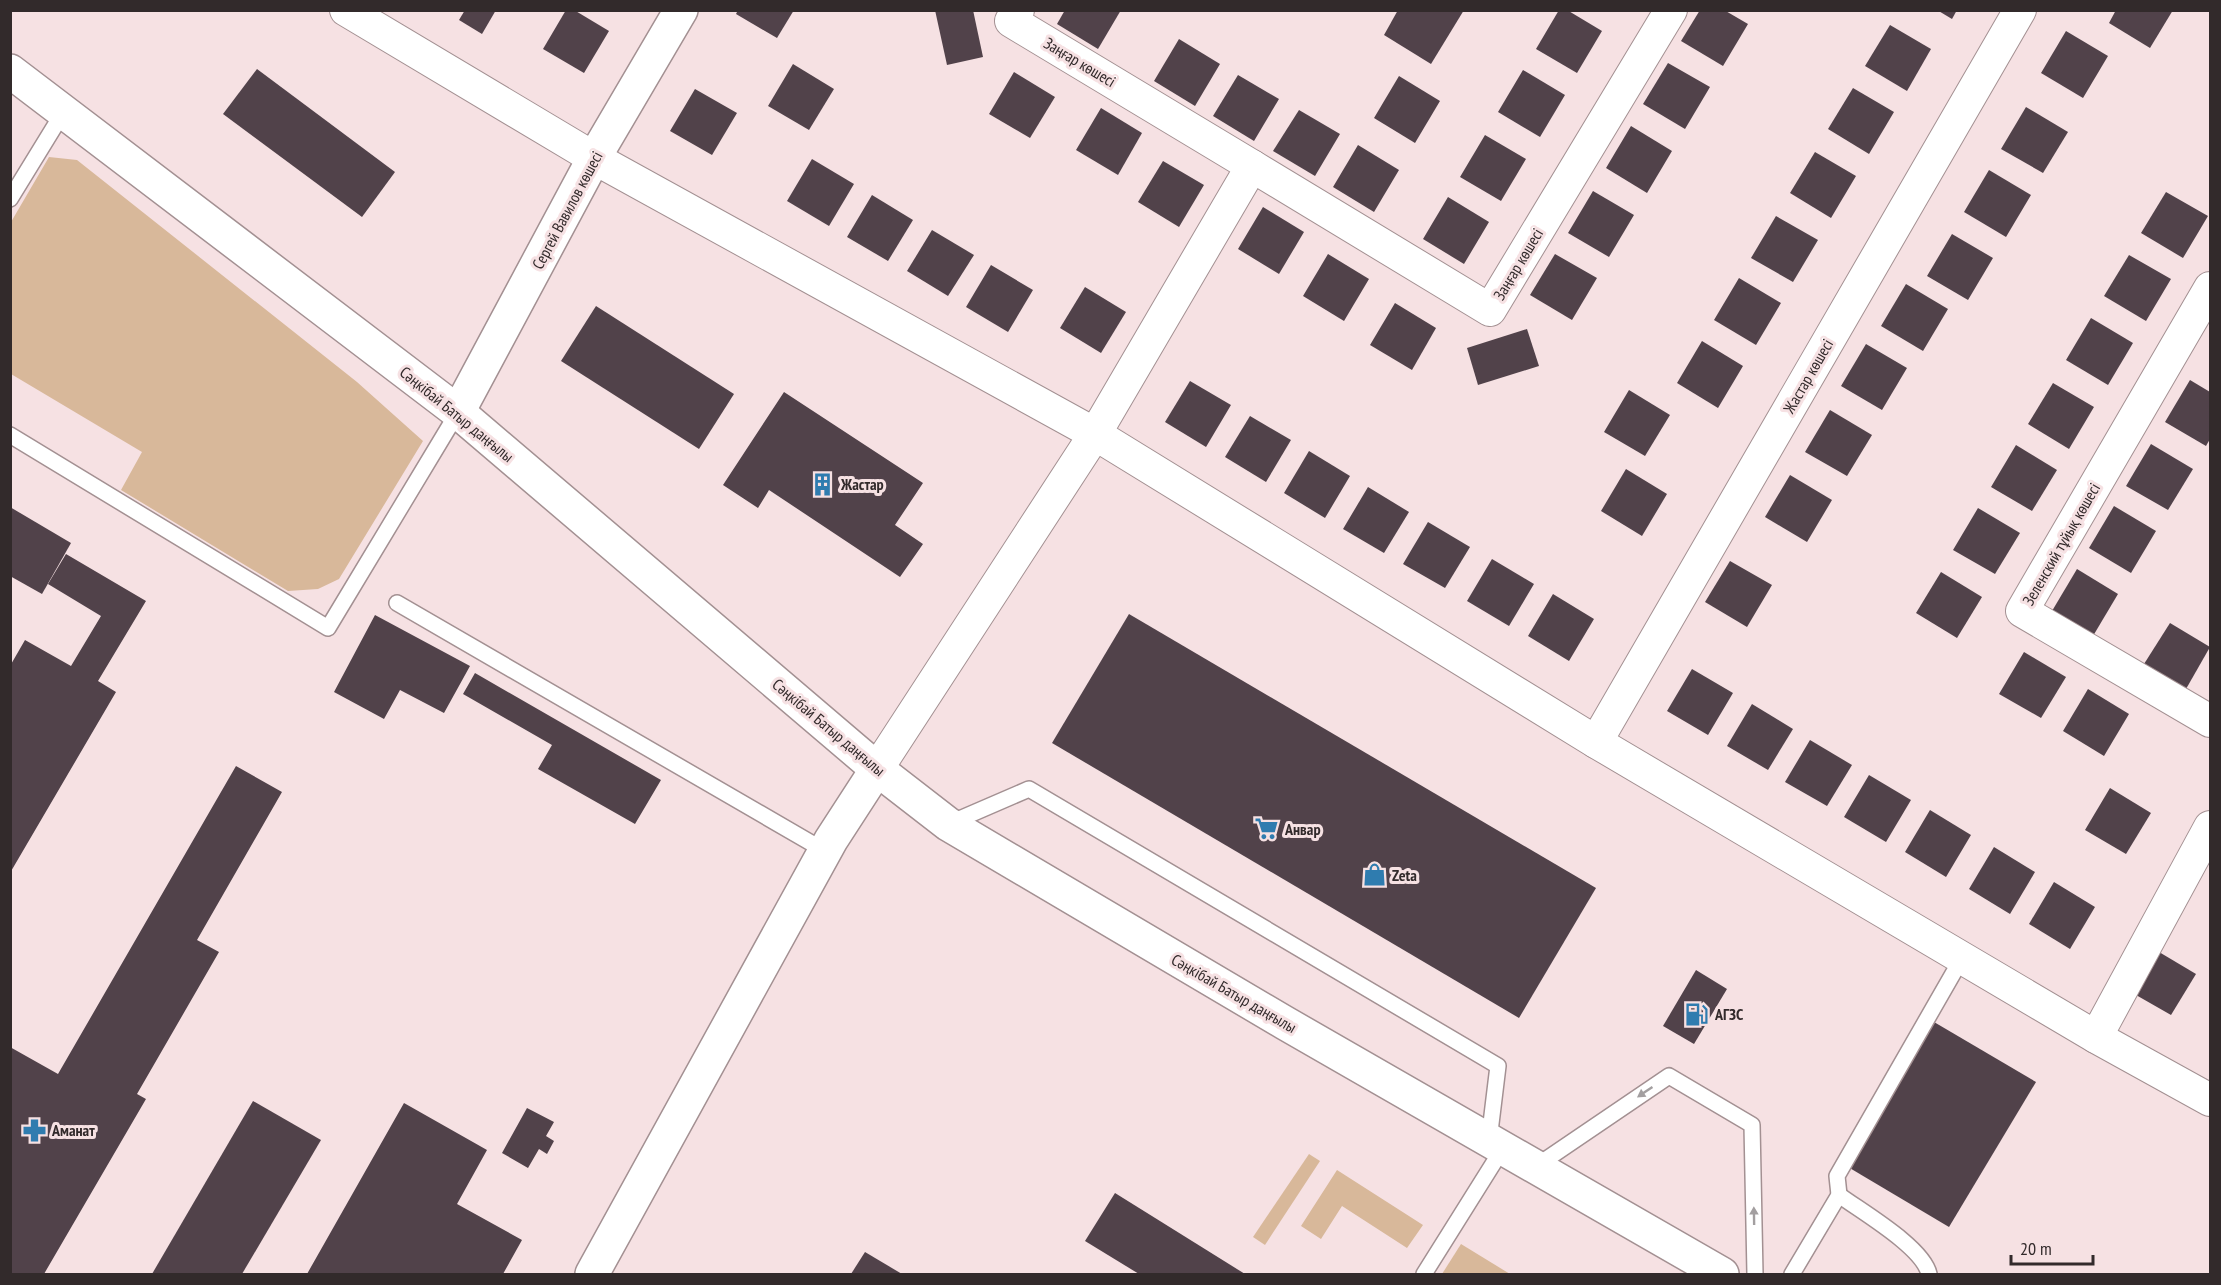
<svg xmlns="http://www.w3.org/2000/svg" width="2221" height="1285" font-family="'PT Sans Narrow',sans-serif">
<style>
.green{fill:#d8b89a}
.building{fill:#51424a}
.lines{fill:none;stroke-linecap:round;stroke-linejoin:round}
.service-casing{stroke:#a39092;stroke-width:18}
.minor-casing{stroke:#a39092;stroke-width:34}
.tertiary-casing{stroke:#a39092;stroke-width:36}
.service{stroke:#fff;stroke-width:15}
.minor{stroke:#fff;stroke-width:32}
.tertiary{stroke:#fff;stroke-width:33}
.oneway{fill:#a39fa0}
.labels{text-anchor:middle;stroke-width:6;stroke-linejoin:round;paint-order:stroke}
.street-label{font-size:16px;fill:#322a2b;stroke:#f6e1e3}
.poi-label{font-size:16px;font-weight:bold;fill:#322a2b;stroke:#f6e1e3;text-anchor:start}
</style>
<rect width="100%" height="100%" fill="#f6e1e3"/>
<g class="green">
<path d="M49 157 77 160 357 382 423 441 339 579 318 589 288 591 121 490 142 452 11 374V222Z"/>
<path d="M1309 1154 1320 1161 1265 1245 1253 1237Z"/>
<path d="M1337 1170 1423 1225 1407 1248 1342 1206 1321 1239 1301 1226Z"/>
<path d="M1461 1244 1510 1274H1442Z"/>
</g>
<g class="building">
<path d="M465 10H496L482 34 459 20Z"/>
<path d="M566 10H574L609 31 584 73 543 49Z"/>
<path d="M738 10H794L777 38 736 14Z"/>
<path d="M935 10H973L983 57 947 65Z"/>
<path d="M1065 10H1121L1098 49 1057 24Z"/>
<path d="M1398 10H1464L1431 64 1384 35Z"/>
<path d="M1559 10H1567L1602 31 1577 73 1536 49Z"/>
<path d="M1700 10H1724L1748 24 1723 66 1681 41Z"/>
<path d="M1937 10H1957L1952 19Z"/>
<path d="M2116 10H2173L2150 48 2109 23Z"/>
<path d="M1890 25 1931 49 1907 91 1865 66Z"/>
<path d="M2066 31 2108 56 2083 98 2041 73Z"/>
<path d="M1179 39 1220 64 1195 106 1154 81Z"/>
<path d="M1668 63 1710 87 1685 129 1643 104Z"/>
<path d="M793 64 834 89 809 130 768 106Z"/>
<path d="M257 69 395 172 362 217 223 114Z"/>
<path d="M1523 70 1565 95 1540 137 1498 112Z"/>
<path d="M1014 72 1055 97 1030 138 989 114Z"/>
<path d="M1238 75 1279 99 1254 141 1213 116Z"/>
<path d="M1399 76 1440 101 1415 143 1374 118Z"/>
<path d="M1853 88 1894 112 1869 154 1828 129Z"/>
<path d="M695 89 737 113 712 155 670 131Z"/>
<path d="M2026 107 2068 132 2043 173 2001 149Z"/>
<path d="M1101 108 1142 133 1118 175 1076 150Z"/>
<path d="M1299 110 1340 134 1315 176 1273 151Z"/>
<path d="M1631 126 1672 151 1647 193 1606 168Z"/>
<path d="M1485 135 1526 159 1501 201 1460 177Z"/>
<path d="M1358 145 1399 170 1374 212 1333 187Z"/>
<path d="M1815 152 1856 176 1831 218 1790 193Z"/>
<path d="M812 159 854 184 829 226 787 201Z"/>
<path d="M1163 161 1204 185 1179 227 1138 202Z"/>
<path d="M1989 170 2031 195 2006 237 1964 212Z"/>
<path d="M1593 191 1634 215 1609 257 1568 233Z"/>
<path d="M2166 192 2208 216 2183 258 2141 233Z"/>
<path d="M872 195 913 220 888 261 847 237Z"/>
<path d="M1448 197 1489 222 1464 264 1423 239Z"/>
<path d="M1263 207 1304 232 1279 274 1238 249Z"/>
<path d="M1776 216 1818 240 1793 282 1751 258Z"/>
<path d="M932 230 974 255 948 296 907 271Z"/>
<path d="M1952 234 1993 258 1968 300 1927 276Z"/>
<path d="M1328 254 1369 279 1344 321 1303 296Z"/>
<path d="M1555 254 1597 278 1572 320 1530 295Z"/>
<path d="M2129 255 2171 279 2146 321 2104 296Z"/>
<path d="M991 265 1033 290 1008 332 966 307Z"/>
<path d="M1739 278 1781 303 1756 345 1714 320Z"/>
<path d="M1906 284 1948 309 1923 351 1881 326Z"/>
<path d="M1085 287 1126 312 1101 353 1060 328Z"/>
<path d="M1395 303 1436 328 1412 370 1370 345Z"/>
<path d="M596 306 734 394 699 449 561 361Z"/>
<path d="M2091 318 2133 343 2108 385 2066 360Z"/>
<path d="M1527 329 1539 366 1478 385 1467 348Z"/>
<path d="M1702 341 1743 366 1718 408 1677 383Z"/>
<path d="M1866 344 1907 368 1882 410 1841 386Z"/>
<path d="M2190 380 2210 392V439L2206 446 2165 422Z"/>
<path d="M1190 381 1231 405 1206 447 1165 422Z"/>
<path d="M2053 383 2094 407 2069 449 2028 424Z"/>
<path d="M1629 390 1670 415 1645 456 1604 432Z"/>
<path d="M784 392 923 483 895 525 923 544 900 577 769 490 758 508 723 485Z"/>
<path d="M1830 410 1872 435 1847 476 1805 452Z"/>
<path d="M1250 416 1291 440 1266 482 1225 457Z"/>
<path d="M2151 444 2193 469 2168 510 2126 486Z"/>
<path d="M2016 445 2057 470 2032 511 1991 487Z"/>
<path d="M1309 451 1350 476 1325 518 1284 493Z"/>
<path d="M1626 469 1667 494 1642 536 1601 511Z"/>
<path d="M1790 475 1832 500 1807 542 1765 517Z"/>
<path d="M1368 487 1409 512 1384 553 1343 529Z"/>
<path d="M2114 506 2156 531 2131 573 2089 548Z"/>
<path d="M10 507 71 543 42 594 10 576Z"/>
<path d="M1978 508 2020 533 1995 574 1953 550Z"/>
<path d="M1428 522 1470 547 1445 588 1403 564Z"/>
<path d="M66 554 146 601 98 681 116 692 10 873V666L25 640 71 666 101 616 48 584Z"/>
<path d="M1492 559 1534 584 1509 626 1467 601Z"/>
<path d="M1730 561 1772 585 1747 627 1705 602Z"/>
<path d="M2077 569 2118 594 2093 636 2052 611Z"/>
<path d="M1941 572 1982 597 1957 638 1916 613Z"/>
<path d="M1553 594 1594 619 1569 661 1528 636Z"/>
<path d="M1129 614 1596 888 1519 1018 1052 743Z"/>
<path d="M375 615 470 666 444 713 400 690 384 719 334 692Z"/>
<path d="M2170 623 2210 647 2186 689 2144 664Z"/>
<path d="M2024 652 2066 677 2041 718 1999 694Z"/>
<path d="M1692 669 1733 693 1708 735 1667 711Z"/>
<path d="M475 673 661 780 635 824 538 769 552 745 463 694Z"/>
<path d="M2088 689 2129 714 2104 756 2063 731Z"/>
<path d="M1752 704 1793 729 1768 770 1727 746Z"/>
<path d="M1810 740 1852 765 1827 806 1785 782Z"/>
<path d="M236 766 282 792 197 940 219 952 137 1094 146 1099 44 1274H10V1047L58 1074Z"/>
<path d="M1869 775 1911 800 1886 842 1844 817Z"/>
<path d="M2110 788 2151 813 2126 854 2085 830Z"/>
<path d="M1930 810 1971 835 1946 877 1905 852Z"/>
<path d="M1994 847 2035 872 2010 914 1969 889Z"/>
<path d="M2054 882 2095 907 2070 949 2029 924Z"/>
<path d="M2154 949 2196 974 2171 1015 2129 991Z"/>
<path d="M1696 970 1727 989 1694 1044 1663 1026Z"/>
<path d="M1934 1022 2036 1082 1949 1227 1848 1167Z"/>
<path d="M253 1101 321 1140 242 1274H152Z"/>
<path d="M404 1103 487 1150 457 1204 522 1240 503 1274H307Z"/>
<path d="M527 1108 554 1122 546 1136 554 1141 547 1154 539 1149 528 1168 502 1153Z"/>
<path d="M1115 1193 1245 1274H1139L1085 1241Z"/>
<path d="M865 1252 902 1274H851Z"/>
</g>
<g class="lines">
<defs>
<g id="service">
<path d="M10 199 64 111"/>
<path d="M10 435 328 628 458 412"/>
<path d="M397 603 825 851"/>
<path d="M948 824 1029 789 1498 1066 1489 1140"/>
<path d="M1535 1167 1669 1076 1752 1125 1755 1274"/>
<path d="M1839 1195C1862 1212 1923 1247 1929 1274"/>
<path d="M1424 1274 1503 1148"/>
<path d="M1792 1274 1839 1195 1837 1176 1962 958"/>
</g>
<g id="minor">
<path d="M346 10 594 158 1095 434 1596 742 2096 1037 2210 1100"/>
<path d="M1252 166 1490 310 1671 10"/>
<path d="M2210 288 2022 611 2210 721"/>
<path d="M1596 742 2020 10"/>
<path d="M877 769 1095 434 1252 166 1011 21 1018 10"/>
<path d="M2096 1037 2210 827"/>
</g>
<g id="tertiary">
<path d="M10 71 458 412 877 769 948 824 1285 1023 1722 1274"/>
<path d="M458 412 594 158 681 10"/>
<path d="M592 1274 831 840 877 769"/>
</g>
</defs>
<use href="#service" class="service-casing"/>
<use href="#minor" class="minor-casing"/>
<use href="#tertiary" class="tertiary-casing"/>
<use href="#service" class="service"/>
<use href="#minor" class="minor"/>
<use href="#tertiary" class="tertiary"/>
</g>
<defs><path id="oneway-solid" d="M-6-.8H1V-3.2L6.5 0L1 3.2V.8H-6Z" transform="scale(1.5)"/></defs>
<g class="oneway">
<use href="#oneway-solid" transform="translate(1645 1092) rotate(146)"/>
<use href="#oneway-solid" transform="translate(1754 1216) rotate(-91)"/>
</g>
<defs>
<symbol id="building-bare" viewBox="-9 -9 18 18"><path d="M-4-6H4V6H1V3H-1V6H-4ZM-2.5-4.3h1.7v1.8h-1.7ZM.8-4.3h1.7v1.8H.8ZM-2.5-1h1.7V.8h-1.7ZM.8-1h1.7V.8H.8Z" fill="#2f7caf" stroke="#f6e1e3" stroke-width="2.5" paint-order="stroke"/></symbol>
<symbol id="supermarket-bare" viewBox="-9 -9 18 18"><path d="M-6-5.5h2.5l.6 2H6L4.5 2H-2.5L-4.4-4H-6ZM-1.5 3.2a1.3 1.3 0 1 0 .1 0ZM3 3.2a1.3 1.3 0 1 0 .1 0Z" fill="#2f7caf" stroke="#f6e1e3" stroke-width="2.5" paint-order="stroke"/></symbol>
<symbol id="shop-bare" viewBox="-9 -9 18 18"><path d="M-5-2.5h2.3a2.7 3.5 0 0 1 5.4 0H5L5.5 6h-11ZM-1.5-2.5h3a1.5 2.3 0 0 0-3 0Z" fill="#2f7caf" stroke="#f6e1e3" stroke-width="2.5" paint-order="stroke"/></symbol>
<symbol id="fuel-bare" viewBox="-9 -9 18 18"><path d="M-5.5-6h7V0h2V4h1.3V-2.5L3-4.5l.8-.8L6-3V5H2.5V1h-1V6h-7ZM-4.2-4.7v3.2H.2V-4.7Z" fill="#2f7caf" stroke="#f6e1e3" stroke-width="2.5" paint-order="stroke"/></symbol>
<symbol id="pharmacy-bare" viewBox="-9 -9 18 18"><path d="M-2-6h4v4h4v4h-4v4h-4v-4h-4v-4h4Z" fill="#2f7caf" stroke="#f6e1e3" stroke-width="2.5" paint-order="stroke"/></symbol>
</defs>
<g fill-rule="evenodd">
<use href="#building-bare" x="806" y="468" width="33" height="33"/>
<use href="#supermarket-bare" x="1250" y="812" width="33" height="33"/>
<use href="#shop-bare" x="1358" y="858" width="33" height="33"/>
<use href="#fuel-bare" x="1680" y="998" width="33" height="33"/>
<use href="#pharmacy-bare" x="18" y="1114" width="33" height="33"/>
</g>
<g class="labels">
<g class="street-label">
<text transform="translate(1080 62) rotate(31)" y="6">Заңғар көшесі</text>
<text transform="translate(567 210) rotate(-62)" y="6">Сергей Вавилов көшесі</text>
<text transform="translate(1518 264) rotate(-59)" y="6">Заңғар көшесі</text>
<text transform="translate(1808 376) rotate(-60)" y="6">Жастар көшесі</text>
<text transform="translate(457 414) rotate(39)" y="6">Сәңкібай Батыр даңғылы</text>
<text transform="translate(2061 544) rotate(-60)" y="6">Зеленский тұйық көшесі</text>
<text transform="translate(829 727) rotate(40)" y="6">Сәңкібай Батыр даңғылы</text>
<text transform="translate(1234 993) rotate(30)" y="6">Сәңкібай Батыр даңғылы</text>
</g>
<g class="poi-label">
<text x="841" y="490">Жастар</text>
<text x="1285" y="835">Анвар</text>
<text x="1392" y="881">Zeta</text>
<text x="1715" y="1020">АГЗС</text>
<text x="52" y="1136">Аманат</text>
</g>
</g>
<rect width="2221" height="1285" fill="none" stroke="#322a2b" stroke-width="24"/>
<path d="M2011 1255v9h82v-9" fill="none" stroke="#322a2b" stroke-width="3"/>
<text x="2020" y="1255" font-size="18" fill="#322a2b" stroke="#f6e1e3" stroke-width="4.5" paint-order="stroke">20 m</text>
</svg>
